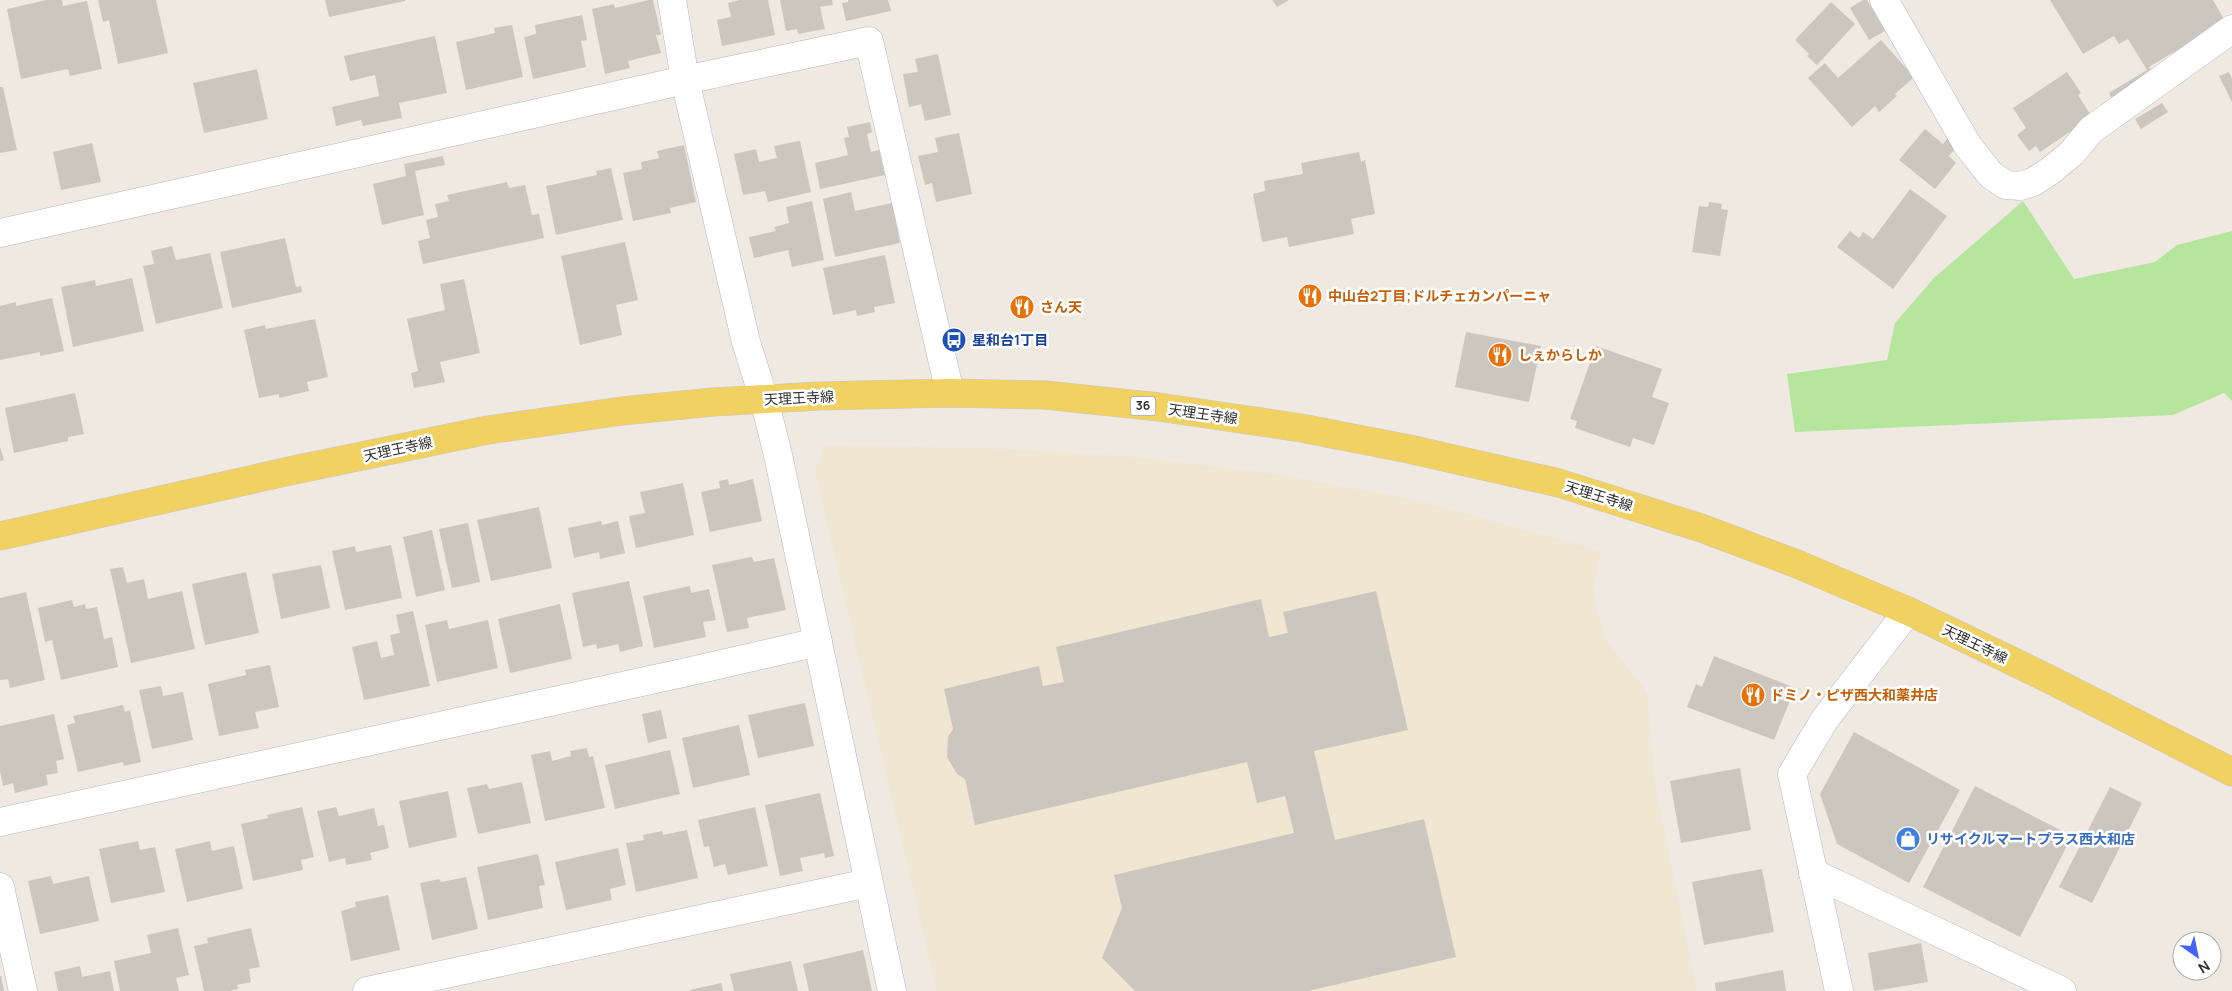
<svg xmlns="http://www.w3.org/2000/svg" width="2232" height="991" font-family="Manrope,'Noto Sans JP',sans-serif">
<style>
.education{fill:#f0e6d1}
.green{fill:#b6e59e}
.building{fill:#cbc7bf}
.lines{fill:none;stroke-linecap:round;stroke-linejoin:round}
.minor-casing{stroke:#b4b7c1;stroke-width:29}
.major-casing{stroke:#c9c9c9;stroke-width:29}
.minor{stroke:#fff;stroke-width:28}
.major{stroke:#f2d163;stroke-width:28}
.labels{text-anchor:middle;stroke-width:5;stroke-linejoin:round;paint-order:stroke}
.shield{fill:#fff;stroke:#6d6d6d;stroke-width:1}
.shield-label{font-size:12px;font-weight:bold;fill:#2e2e2e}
.food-label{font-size:14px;font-weight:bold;fill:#c56008;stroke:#fff;text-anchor:start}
.transit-label{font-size:14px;font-weight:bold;fill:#164399;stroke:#fff;text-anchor:start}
.street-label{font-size:14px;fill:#2e2e2e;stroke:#fff}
.shop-label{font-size:14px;font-weight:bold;fill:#366cbe;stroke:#fff;text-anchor:start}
</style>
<rect width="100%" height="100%" fill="#efe9e1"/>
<path class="education" d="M825 445 1009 449 1133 457 1276 474 1420 501 1601 551 1593 591 1605 639 1647 692 1655 783 1697 991H937L815 472Z"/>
<path class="green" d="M2023 201 2074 279 2155 262 2177 245 2232 231V401L2224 393 2173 415 1795 432 1787 374 1887 360 1895 323 1934 278Z"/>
<g class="building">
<path d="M46 0H62L63 6 87 1 102 69 70 76 68 69 21 79 7 9Z"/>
<path d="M98 0H156L168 53 118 64 109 20 103 22Z"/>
<path d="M325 0H405V1L329 17Z"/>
<path d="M649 0H653L661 35H656L661 53 628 61 630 68 605 74 592 9 614 4 615 8Z"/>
<path d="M740 0H768L775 35 722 46 717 20 731 17 728 3Z"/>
<path d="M780 0H832L833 5 820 7 825 29 798 34 797 29 786 31Z"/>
<path d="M848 0H888L891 11 846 21 842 3 848 2Z"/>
<path d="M1272 0H1289L1277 7Z"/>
<path d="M1863 0H1867L1885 31 1869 40 1850 8Z"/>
<path d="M2050 0H2213L2225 21 2149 67 2156 78 2114 103 2109 93 2147 70 2128 39 2119 44 2114 36 2083 54Z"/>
<path d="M1831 2 1855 24 1817 65 1807 56 1809 54 1795 40Z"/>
<path d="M582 15 587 40 581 41 586 67 533 79 524 37 536 34 535 25Z"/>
<path d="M512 25 523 77 466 90 456 42 495 33 494 28Z"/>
<path d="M435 36 447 93 399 103 402 118 363 126 361 120 336 126 332 107 379 96 375 75 350 81 344 56Z"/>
<path d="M1881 40 1914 77 1895 94 1897 96 1879 112 1875 106 1852 127 1808 78 1825 63 1838 78Z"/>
<path d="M938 54 951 115 925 121 921 104 909 107 903 74 918 72 915 59Z"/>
<path d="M257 69 268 119 204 133 193 83Z"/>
<path d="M2067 72 2081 93 2078 95 2092 117 2040 152 2036 146 2029 151 2017 135 2026 128 2013 108Z"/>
<path d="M2229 72 2232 79V102L2219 76Z"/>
<path d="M0 87H3L17 150 0 153Z"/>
<path d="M2162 103 2168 112 2141 129 2135 119Z"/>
<path d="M870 122 872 132 867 134 871 152 879 150 885 175 820 189 815 163 848 155 844 138 849 137 847 127Z"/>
<path d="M1925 129 1943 144 1948 138 1958 145 1949 156 1956 163 1935 189 1899 160Z"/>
<path d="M959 133 972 194 936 202 932 183 925 185 918 156 938 152 935 138Z"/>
<path d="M800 141 811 192 768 202 765 191 743 195 734 154 756 149 759 162 777 158 774 146Z"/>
<path d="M92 143 101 182 61 190 53 152Z"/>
<path d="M684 145 696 202 670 208 671 213 633 221 623 173 642 169 641 162 659 158 657 151Z"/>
<path d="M1359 152 1361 162 1365 160 1375 214 1351 219 1354 234 1289 247 1287 237 1262 242 1253 194 1265 191 1264 181 1303 174 1301 163Z"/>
<path d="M443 156 445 165 415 171 424 215 382 225 373 184 406 176 404 164Z"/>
<path d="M611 168 623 220 556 235 546 186 597 175 596 171Z"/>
<path d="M507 182 509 188 525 185 532 215 539 214 544 238 423 264 418 241 430 238 426 220 438 217 435 204 449 201 447 195Z"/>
<path d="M1910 189 1947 216 1893 289 1837 247 1850 231 1859 238 1863 232 1873 239Z"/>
<path d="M851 192 855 211 892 203 900 243 835 257 823 199Z"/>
<path d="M812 201 824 260 792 267 788 250 754 258 749 237 776 231 774 227 789 223 786 207Z"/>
<path d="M1709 202 1722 204 1721 209 1728 210 1720 256 1692 252 1699 206 1708 207Z"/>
<path d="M285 238 296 287 301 286 302 292 232 308 220 252Z"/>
<path d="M625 242 638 300 616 305 622 335 580 345 561 256Z"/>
<path d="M172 246 176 260 210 253 223 308 156 324 143 266 154 264 151 251Z"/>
<path d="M885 255 895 303 874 307 875 312 857 316 856 310 833 315 823 268Z"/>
<path d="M132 278 144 331 73 347 61 287 95 280 96 286Z"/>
<path d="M464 279 480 353 440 362 445 382 414 388 411 373 418 371 407 319 445 310 440 284Z"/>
<path d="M52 298 64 351 40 356V352L0 360V306L16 302V306Z"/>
<path d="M315 319 328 377 307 382 309 391 279 398V394L259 398 244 330 265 325 266 329Z"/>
<path d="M1466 332 1541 346 1529 402 1455 387Z"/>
<path d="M1596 346 1662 369 1652 397 1669 403 1654 445 1633 438 1630 447 1575 428 1577 421 1570 419Z"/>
<path d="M75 393 84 434 68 437V441L14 453 5 408Z"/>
<path d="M0 447 4 460 0 461Z"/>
<path d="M728 479 729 485 753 479 762 521 710 532 701 492 720 488 719 481Z"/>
<path d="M683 483 694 535 636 548 629 516 645 513 640 492Z"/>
<path d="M539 507 552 568 491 581 477 520Z"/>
<path d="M601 521 602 525 618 521 625 553 600 559 599 552 574 558 568 528Z"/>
<path d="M468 523 480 582 452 588 439 529Z"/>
<path d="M432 530 445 590 416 597 403 537Z"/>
<path d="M391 545 402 598 345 610 332 551 355 546 356 552Z"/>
<path d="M752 557 754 562 774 558 786 610 747 618 749 628 727 632 712 565Z"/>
<path d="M321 565 330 608 281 619 272 574Z"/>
<path d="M123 567 127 583 144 579 148 599 182 591 195 649 131 663 110 569Z"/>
<path d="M246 572 259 633 205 645 192 584Z"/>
<path d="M629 581 643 646 620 652 618 644 597 649 596 644 583 647 572 593Z"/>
<path d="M690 586 691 593 709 589 716 620 703 622 706 637 654 648 643 596Z"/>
<path d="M1376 591 1408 730 1314 751 1335 840 1424 819 1456 957 1308 991H1135L1102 958 1122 908 1114 875 1294 833 1285 796 1257 803 1247 762 975 825 965 779 957 774 947 757 948 737 953 729 944 689 1039 666 1043 686 1064 682 1056 647 1261 599 1269 637 1288 633 1283 612Z"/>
<path d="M26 592 45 680 10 688 8 679 0 680V598Z"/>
<path d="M72 600 74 607 85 604 86 609 97 607 104 639 112 637 118 667 61 680 52 640 45 642 38 608Z"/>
<path d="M560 604 572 659 510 673 498 619Z"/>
<path d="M413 611 430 686 364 700 352 647 377 641 381 658 394 655 390 635 400 633 396 615Z"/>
<path d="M447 620 449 629 488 620 498 668 437 682 425 625Z"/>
<path d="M1714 656 1795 688 1774 740 1687 707 1696 684 1702 687Z"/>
<path d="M270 665 279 707 255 712 259 728 219 736 208 684 246 675 245 670Z"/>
<path d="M161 686 163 696 183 692 193 740 152 749 139 690Z"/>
<path d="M805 703 814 746 758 758 748 715Z"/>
<path d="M123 705 125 712 130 710 141 762 124 766 123 762 78 772 67 725 75 723 73 716Z"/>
<path d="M661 710 667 738 648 743 642 714Z"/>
<path d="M54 714 64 759 56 761 58 773 46 775 48 785 15 793 13 783 3 786 0 771V726Z"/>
<path d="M739 725 750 775 693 788 682 738Z"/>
<path d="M1854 732 1960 790 1909 883 1837 844 1820 794Z"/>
<path d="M587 748 589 757 593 756 605 808 545 821 531 755 550 751 552 761 571 756 570 751Z"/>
<path d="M670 750 680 794 615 809 605 765Z"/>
<path d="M1740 768 1751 830 1681 843 1670 781Z"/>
<path d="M522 782 531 823 478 834 467 788 487 784 489 789Z"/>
<path d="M1975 786 2072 836 2020 937 1923 887Z"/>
<path d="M2110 787 2142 803 2092 903 2059 887Z"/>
<path d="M448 791 457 837 409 848 399 801Z"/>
<path d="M820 793 834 856 825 858 824 853 800 858 803 871 780 876 765 805Z"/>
<path d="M302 807 314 857 301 860 303 870 253 881 241 824 268 818 267 815Z"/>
<path d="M336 807 339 816 374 808 378 826 384 825 389 848 370 853 372 860 346 865 345 858 329 862 317 811Z"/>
<path d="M755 807 768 866 728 875 725 864 714 867 709 846 704 847 698 820Z"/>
<path d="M687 830 698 878 636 892 626 843 644 840 643 835 662 831 663 835Z"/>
<path d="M138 841 140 850 155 847 165 892 111 903 99 849Z"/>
<path d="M210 841 212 851 234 846 243 889 187 902 175 849Z"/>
<path d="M618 848 626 885 610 889 612 900 566 910 555 862Z"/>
<path d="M538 854 545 885 539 886 543 908 488 920 477 867Z"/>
<path d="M1762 869 1774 932 1704 945 1692 882Z"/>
<path d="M51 876 53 884 89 876 99 921 40 934 28 881Z"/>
<path d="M466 877 478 929 432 940 420 883 439 879 441 882Z"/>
<path d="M388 895 400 950 351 961 341 911 356 907 355 902Z"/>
<path d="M178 928 189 975 176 978 179 991H120L114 961 151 953 147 935Z"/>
<path d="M251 928 260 967 249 969 251 982 237 985 238 989 230 991H204L194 946 208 943 207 938Z"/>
<path d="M1921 943 1928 982 1874 991 1868 953Z"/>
<path d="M863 950 872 991H809L803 964Z"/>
<path d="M791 961 798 991H734L730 974Z"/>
<path d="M80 966 82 977 110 971 114 991H58L54 972Z"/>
<path d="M1783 970 1786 991H1716L1715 983Z"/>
<path d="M0 976H1L4 991H0Z"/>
<path d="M721 983 723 991H690V990Z"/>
</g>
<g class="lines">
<defs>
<g id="minor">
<path d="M672 0 685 80 746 342 764 399 778 455 892 991"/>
<path d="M1884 0 1968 146 1991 175 2006 185 2020 186 2033 182 2050 171 2072 153 2091 130 2232 29"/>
<path d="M0 233 685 80 869 41 950 393"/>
<path d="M0 822 687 672 818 642"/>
<path d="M1813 873 2062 991"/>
<path d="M0 887 23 991"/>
<path d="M367 991 868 883"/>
<path d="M1839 991 1792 774 1825 719 1908 611"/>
</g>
<path id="major" d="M0 536 294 470 488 430 622 411 713 402 820 396 950 393 1045 395 1159 407 1301 428 1409 449 1559 483 1701 528 1797 564 1908 611 2045 677 2232 772"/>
</defs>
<use href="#minor" class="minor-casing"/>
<use href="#major" class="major-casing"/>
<use href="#minor" class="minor"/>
<use href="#major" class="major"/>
</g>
<defs>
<symbol id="restaurant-disc" viewBox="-11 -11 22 22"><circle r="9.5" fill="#e8710a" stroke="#fff"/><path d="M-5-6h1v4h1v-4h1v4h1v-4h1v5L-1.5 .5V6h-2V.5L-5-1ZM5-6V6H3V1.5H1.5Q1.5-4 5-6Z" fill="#fff"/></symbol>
<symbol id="bus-disc" viewBox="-11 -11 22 22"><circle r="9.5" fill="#1a4fb4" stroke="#fff"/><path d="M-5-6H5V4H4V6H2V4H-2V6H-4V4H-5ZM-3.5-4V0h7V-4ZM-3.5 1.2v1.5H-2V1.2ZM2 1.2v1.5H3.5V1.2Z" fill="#fff"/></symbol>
<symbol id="shop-disc" viewBox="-11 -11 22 22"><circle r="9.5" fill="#3f7fe0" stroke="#fff"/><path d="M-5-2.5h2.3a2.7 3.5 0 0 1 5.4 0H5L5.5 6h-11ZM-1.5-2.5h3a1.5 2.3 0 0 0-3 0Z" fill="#fff"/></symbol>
</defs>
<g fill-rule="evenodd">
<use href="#restaurant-disc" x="1296" y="282" width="28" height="28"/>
<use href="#restaurant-disc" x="1008" y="293" width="28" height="28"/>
<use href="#bus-disc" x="940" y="326" width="28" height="28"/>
<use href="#restaurant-disc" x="1486" y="341" width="28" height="28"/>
<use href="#restaurant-disc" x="1739" y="681" width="28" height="28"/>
<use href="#shop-disc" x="1894" y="825" width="28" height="28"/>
</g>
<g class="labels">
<rect class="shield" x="1130.5" y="396.5" width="25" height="19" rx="4"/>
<g class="shield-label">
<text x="1143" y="410">36</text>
</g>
<g class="food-label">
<text x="1328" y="301">中山台2丁目;ドルチェカンパーニャ</text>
<text x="1040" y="312">さん天</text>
<text x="1518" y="360">しぇからしか</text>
<text x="1770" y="700">ドミノ・ピザ西大和薬井店</text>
</g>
<g class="transit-label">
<text x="972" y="345">星和台1丁目</text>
</g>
<g class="street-label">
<text transform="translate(799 398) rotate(-3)" y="5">天理王寺線</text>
<text transform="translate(1203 414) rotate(8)" y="5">天理王寺線</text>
<text transform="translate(398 449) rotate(-12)" y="5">天理王寺線</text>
<text transform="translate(1599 496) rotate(17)" y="5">天理王寺線</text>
<text transform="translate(1975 644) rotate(26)" y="5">天理王寺線</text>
</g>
<g class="shop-label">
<text x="1926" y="844">リサイクルマートプラス西大和店</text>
</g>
</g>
<g transform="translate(2197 956) rotate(147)"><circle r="24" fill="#ffffff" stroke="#ababab"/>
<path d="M0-4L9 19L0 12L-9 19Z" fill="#4264fb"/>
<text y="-8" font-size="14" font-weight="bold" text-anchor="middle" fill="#2e2e2e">N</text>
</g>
</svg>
